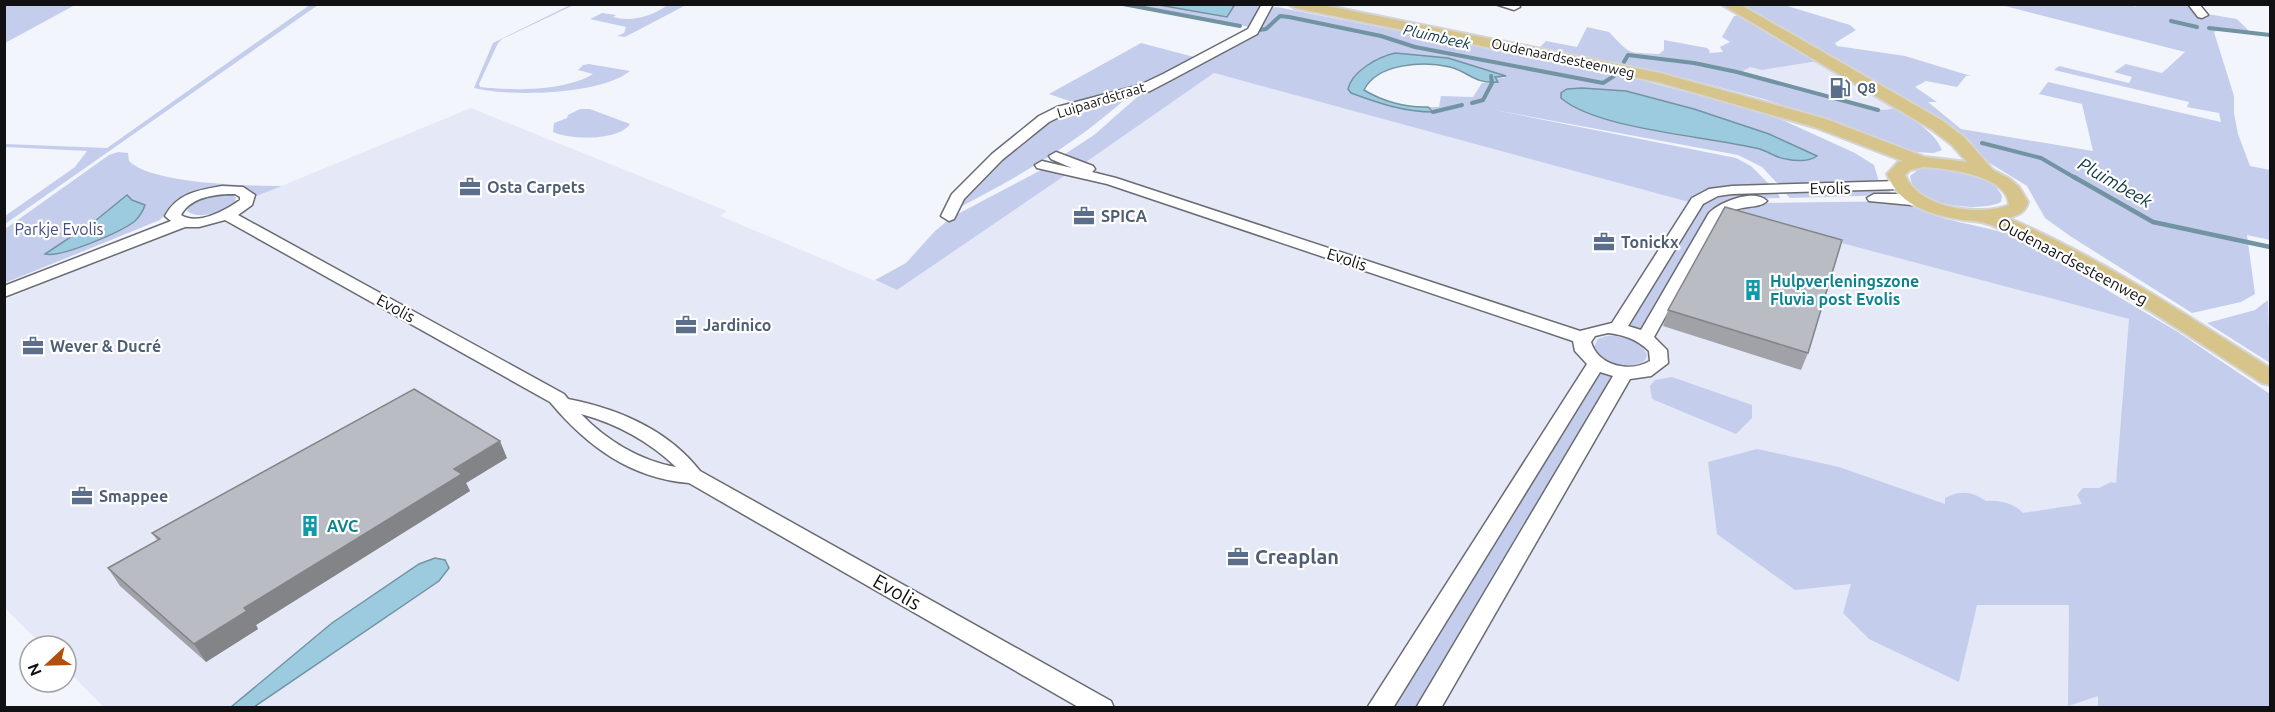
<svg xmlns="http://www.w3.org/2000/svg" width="2275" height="712" font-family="Ubuntu,sans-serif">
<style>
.built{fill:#e4e8f7}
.green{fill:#c5cded;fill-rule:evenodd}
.water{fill:#9ccbdf;stroke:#7293a2;stroke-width:1.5}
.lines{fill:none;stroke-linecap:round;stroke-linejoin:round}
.stream-far1{stroke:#7293a2;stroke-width:4}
.stream{stroke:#7293a2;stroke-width:4.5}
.minor-casing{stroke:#6a6c72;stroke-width:3}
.major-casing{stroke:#d4d4d5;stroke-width:4}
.minor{fill:#fff;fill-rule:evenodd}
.major{fill:#d6c48a;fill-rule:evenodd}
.wall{fill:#a0a2a8}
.shaded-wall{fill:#828488}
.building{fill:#babcc3;stroke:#828488;stroke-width:1.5}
.labels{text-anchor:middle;stroke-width:4.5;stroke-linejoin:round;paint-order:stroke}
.far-street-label{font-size:14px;fill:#111114;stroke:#fff}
.far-service-label{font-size:14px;font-weight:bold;fill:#4e5e75;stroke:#fff;text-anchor:start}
.far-water-label{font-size:15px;font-style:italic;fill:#113a49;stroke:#fff}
.service-label{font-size:16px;font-weight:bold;fill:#4e5e75;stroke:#fff;text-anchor:start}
.street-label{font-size:16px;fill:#111114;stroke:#fff}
.park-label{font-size:16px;fill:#454e82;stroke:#fff}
.culture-label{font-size:16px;font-weight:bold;fill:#0d838f;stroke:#fff;text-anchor:start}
.water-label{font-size:18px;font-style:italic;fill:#113a49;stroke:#fff}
.near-service-label{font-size:20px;font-weight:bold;fill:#4e5e75;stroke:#fff;text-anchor:start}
.near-street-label{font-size:20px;fill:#111114;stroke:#fff}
</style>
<rect width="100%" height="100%" fill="#f3f5fd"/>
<g class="built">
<path d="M1818 61 1901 108 1883 110 1741 70 1750 67 1762 70Z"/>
<path d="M1214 73 2130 319 2098 707H104L66 669V646H43L5 608 4 300 471 108 727 211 720 216 897 290Z"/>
</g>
<g class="green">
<path d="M5 4H75V5L5 43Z"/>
<path d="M311 4 318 5 5 224V216L75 167 87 151 5 147V144L107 148Z"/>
<path d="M2129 4 2136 7 2135 5H2192L2201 13 2237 19 2250 32 2221 29 2214 32 2234 96V113L2238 134 2250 166 2270 170V240L2247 235 2255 294 2241 302 2192 313 2070 236 2045 218 2027 186 1732 5H1784L1850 25 1856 30 1835 43 1837 46 1905 56 1971 76H1966L1957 87 1926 81 1915 87 1937 102H1928L1961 129 2093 151 2082 104 2039 94 2048 82 2221 122 2219 113 2187 107 2189 102 2054 70 2059 66 2129 83 2132 77 2114 72 2126 64 2162 73 2185 52 2001 5Z"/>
<path d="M570 5H574L502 39 498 43 479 84 480 87C513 91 565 91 593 74L578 70 583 65 589 64 630 71C601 95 510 97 474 88L493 43Z"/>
<path d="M658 5H686L625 37 617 36 624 33 626 27 590 19 602 13 616 15 613 17C631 22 650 17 666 6Z"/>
<path d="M1128 5H1159L1227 17 1233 6 1227 5H1260L1250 27Z"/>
<path d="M1277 7 1618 74 1743 107 1778 118 1855 153 1874 165 1879 182 1785 186 1778 184 1762 167 1738 155 1489 109 1736 158 1751 166 1769 184 1704 190 1695 195 1689 202 1214 73 1083 164 1062 156 1094 135 1144 91 1255 33 1268 29 1257 27 1268 8ZM1379 58H1448L1490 73 1503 75 1505 78 1495 76 1497 82 1482 83 1473 97 1441 96 1439 107H1428L1432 112 1404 109 1351 93 1371 65ZM1582 88 1626 91 1694 109 1769 134 1816 156C1808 161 1799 160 1790 160 1778 159 1770 152 1760 149 1710 137 1596 129 1561 98Z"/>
<path d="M1740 15 1818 61 1762 70 1750 67 1743 71 1883 110 1898 108C1913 122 1933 129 1942 150L1934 153 1914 152 1764 99 1684 78 1540 47 1546 41 1577 47 1587 27 1609 32C1632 56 1626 52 1659 54L1664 50V40L1707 48 1710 51 1709 53 1723 52 1720 47 1730 42 1722 37 1734 16Z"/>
<path d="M1141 43 1198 58 1160 79 1078 104 1049 94Z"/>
<path d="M1130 95C1073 146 1020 176 952 211L1001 157 1055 116Z"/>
<path d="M580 109H590L630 124C619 141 570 140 553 132L554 123 567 118 568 115Z"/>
<path d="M118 152 128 153 129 161C151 184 250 186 282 186L254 197 251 190 233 187 171 208 160 220 5 283V229L109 155Z"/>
<path d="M1930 167C1953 168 1991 172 2002 196L2001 202C1979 213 1913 206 1910 176L1919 169Z"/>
<path d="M1043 169 1067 174 897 290 875 280 906 263 935 231 952 217Z"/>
<path d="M1888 190 1894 195 1790 198 1784 192Z"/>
<path d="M1777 191 1780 198 1736 199 1716 207 1641 332 1625 327 1698 207 1717 195Z"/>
<path d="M229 194 236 197 235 202C223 211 201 221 187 211 193 195 215 195 229 194Z"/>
<path d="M1905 201C1938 224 1984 223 2021 239L2178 332 2270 394V707H2098V696L2068 706 2069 605H1977L1959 682 1869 639 1843 613 1851 584 1795 590 1717 534 1708 462 1757 449 1839 467 1945 504V498C1960 490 1972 491 1986 501 1999 500 2014 503 2023 513L2082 504 2077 495 2083 488H2099L2111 482 2116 483 2129 319 1724 212 1757 203Z"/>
<path d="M2268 300 2270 363 2207 323 2255 310Z"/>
<path d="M1607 336C1623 336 1639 338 1647 355L1645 360C1630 372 1602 364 1594 347L1598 339Z"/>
<path d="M1599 369 1615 375 1417 707 1390 708Z"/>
<path d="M1672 377 1752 405V418L1736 434 1652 399 1650 386 1655 380Z"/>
</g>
<g class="water">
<path d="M1227 4 1234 6 1227 17 1159 5Z"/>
<path d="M1395 53 1448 58 1506 76 1495 77 1498 82C1474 84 1471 73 1450 67 1424 61 1377 63 1364 90 1382 101 1406 108 1428 107L1433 112C1404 112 1378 103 1351 93L1348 89C1352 71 1378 57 1395 53Z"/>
<path d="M1582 88 1626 91 1694 109 1769 134 1817 156C1809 162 1795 161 1786 159 1776 158 1769 152 1760 149 1709 136 1598 130 1561 98V93L1567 89Z"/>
<path d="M127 195 132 200 145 205C143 211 140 216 135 221 121 232 61 258 45 254L95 221Z"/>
<path d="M435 558 445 560 449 568 439 581 254 707H231L332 623 419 564Z"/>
</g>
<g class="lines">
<g class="stream-far1">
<path d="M1123 4 1240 26"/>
<path d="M2171 21 2197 27"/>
<path d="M2209 28 2270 35"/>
<path d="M1259 30 1266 29 1280 16 1289 17 1381 36 1415 47 1603 83 1614 76"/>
<path d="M1624 62 1628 55 1694 63 1737 72 1878 110"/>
<path d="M1472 103 1483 100 1492 83 1491 76"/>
<path d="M1433 112 1462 105"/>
<path d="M1982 143 2041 158 2077 179"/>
</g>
<path class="stream" d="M2074 177 2153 222 2270 247"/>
<defs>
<g id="minor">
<path d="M1262 4H1273L1257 34 1171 80 1150 91 1067 113 1049 122 1002 160 964 199 954 219 949 221 941 216 952 194 992 154 1039 116 1057 107 1140 85 1163 74 1248 29Z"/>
<path d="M1495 4H1518L1520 7 1514 10Z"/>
<path d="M2188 4H2199L2208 15 2202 18 2198 17Z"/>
<path d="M1056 152 1093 166 1095 169 1092 172 1116 178 1580 331 1612 323 1692 198 1709 189 1732 186 1899 181 1906 185 1899 189 1732 194 1718 196 1703 204 1628 326 1641 330 1709 213C1720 202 1754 188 1767 201 1758 210 1738 203 1720 218L1654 337 1667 350 1668 363 1651 376 1630 379 1441 708H1416L1613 376 1600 372 1393 708H1367L1587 364 1575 351 1573 341 1107 184 1037 168 1035 165 1042 161 1072 168 1051 159 1049 156ZM1608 333C1624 335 1637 339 1649 351L1650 361C1630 373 1598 366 1591 342L1595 336Z"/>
<path d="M222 186 243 187 255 195 252 205 238 215 564 394 568 399C619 409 668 430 700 471L1111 701 1114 708H1080L689 483C630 478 587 446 550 402L225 220 199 227H185L4 297V286L171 221 165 216C177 193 199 190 222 186ZM235 194 240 197V200C226 210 198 226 181 215 191 196 217 194 235 194ZM581 414C617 424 649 441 676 467 640 461 606 440 581 414Z"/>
<path d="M1874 194H1900L1927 198 1930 201 1922 206 1869 201 1867 198Z"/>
</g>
<path id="major" d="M1288 4H1318L1660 73 1826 119 1925 157 1967 162 1952 145 1931 129 1721 4H1739L1943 121 1964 137 1993 170 2010 179 2019 187 2028 202C2025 213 2018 215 2008 218 2100 257 2186 315 2270 368V385L2262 383C2175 327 2087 266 1991 225 1982 221 1974 221 1964 220 1932 215 1900 207 1887 174L1898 162 1903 161 1814 127 1658 82 1295 8ZM1923 167C1945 168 2008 175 2009 205 1978 217 1919 208 1905 175L1910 170Z"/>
</defs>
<use href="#minor" class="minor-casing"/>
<use href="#major" class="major-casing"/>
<use href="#minor" class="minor"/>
<use href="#major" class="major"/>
</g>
<g class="wall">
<path d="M1668 310 1808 353 1801 370 1663 326Z"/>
<path d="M507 458 466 483 470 491 256 625 258 629 206 662 120 586 108 568 158 541 152 533Z"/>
</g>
<path class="shaded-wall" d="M500 441 507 458 466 483 470 491 256 625 258 629 206 662 194 644 244 608 454 469Z"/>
<g class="building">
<path d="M1725 207 1842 240 1808 353 1668 310Z"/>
<path d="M414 389 500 441 454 469 462 474 244 608 247 611 194 644 108 568 160 539 152 533Z"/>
</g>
<defs>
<symbol id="fuel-bare" viewBox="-9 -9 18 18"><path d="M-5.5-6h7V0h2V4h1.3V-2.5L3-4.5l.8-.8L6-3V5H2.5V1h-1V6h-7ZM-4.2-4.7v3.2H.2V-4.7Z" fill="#5c6f8a" stroke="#fff" stroke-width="2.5" paint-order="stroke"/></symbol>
<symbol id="office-bare" viewBox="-9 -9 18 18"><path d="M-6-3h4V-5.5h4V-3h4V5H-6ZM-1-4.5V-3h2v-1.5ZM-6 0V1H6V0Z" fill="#5c6f8a" stroke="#fff" stroke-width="2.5" paint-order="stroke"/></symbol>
<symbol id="building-bare" viewBox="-9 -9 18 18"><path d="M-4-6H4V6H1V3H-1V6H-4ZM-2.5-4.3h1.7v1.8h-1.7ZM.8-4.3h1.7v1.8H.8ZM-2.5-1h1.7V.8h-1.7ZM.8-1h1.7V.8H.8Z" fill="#0f9aa8" stroke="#fff" stroke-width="2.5" paint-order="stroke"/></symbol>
</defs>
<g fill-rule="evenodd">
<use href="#fuel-bare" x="1825" y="73" width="30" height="30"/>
<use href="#office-bare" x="455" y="172" width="30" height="30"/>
<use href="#office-bare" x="1069" y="201" width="30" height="30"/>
<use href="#office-bare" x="1589" y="227" width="30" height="30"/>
<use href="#building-bare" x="1738" y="275" width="30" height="30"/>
<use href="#office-bare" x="671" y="310" width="30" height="30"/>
<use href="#office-bare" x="18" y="331" width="30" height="30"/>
<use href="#office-bare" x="67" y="481" width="30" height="30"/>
<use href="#building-bare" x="295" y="511" width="30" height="30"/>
<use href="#office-bare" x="1223" y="542" width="30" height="30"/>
</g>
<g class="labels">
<g class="far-street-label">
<text transform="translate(1563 58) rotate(12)" y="5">Oudenaardsesteenweg</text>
<text transform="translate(1101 100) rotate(-17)" y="5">Luipaardstraat</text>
</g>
<g class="far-service-label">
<text x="1857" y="93">Q8</text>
</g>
<g class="far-water-label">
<text transform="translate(1437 37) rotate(13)" y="5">Pluimbeek</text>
</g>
<g class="service-label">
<text x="487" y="193">Osta Carpets</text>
<text x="1101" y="222">SPICA</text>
<text x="1621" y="248">Tonickx</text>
<text x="703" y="331">Jardinico</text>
<text x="50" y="352">Wever &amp; Ducré</text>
<text x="99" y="502">Smappee</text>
</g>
<g class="street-label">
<text transform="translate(1830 188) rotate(-1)" y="6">Evolis</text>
<text transform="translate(1347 259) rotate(18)" y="6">Evolis</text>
<text transform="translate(2073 261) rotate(28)" y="6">Oudenaardsesteenweg</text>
<text transform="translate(396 308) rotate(29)" y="6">Evolis</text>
</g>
<g class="park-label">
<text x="59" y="235">Parkje Evolis</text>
</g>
<g class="culture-label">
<text x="1770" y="287">Hulpverleningszone<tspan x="1770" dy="18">Fluvia post Evolis</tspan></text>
<text x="327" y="532">AVC</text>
</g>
<g class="water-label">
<text transform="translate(2115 183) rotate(30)" y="6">Pluimbeek</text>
</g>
<g class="near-service-label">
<text x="1255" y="564">Creaplan</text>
</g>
<g class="near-street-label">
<text transform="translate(897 592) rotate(30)" y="7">Evolis</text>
</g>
</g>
<rect width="2275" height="712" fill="none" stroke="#111114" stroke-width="12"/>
<g transform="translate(48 664) rotate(248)"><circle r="28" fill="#ffffff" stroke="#a0a0a1" stroke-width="1.5"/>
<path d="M0-4.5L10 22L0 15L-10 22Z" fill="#b04f0e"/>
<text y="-9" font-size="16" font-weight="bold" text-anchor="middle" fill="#111114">N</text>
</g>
</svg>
